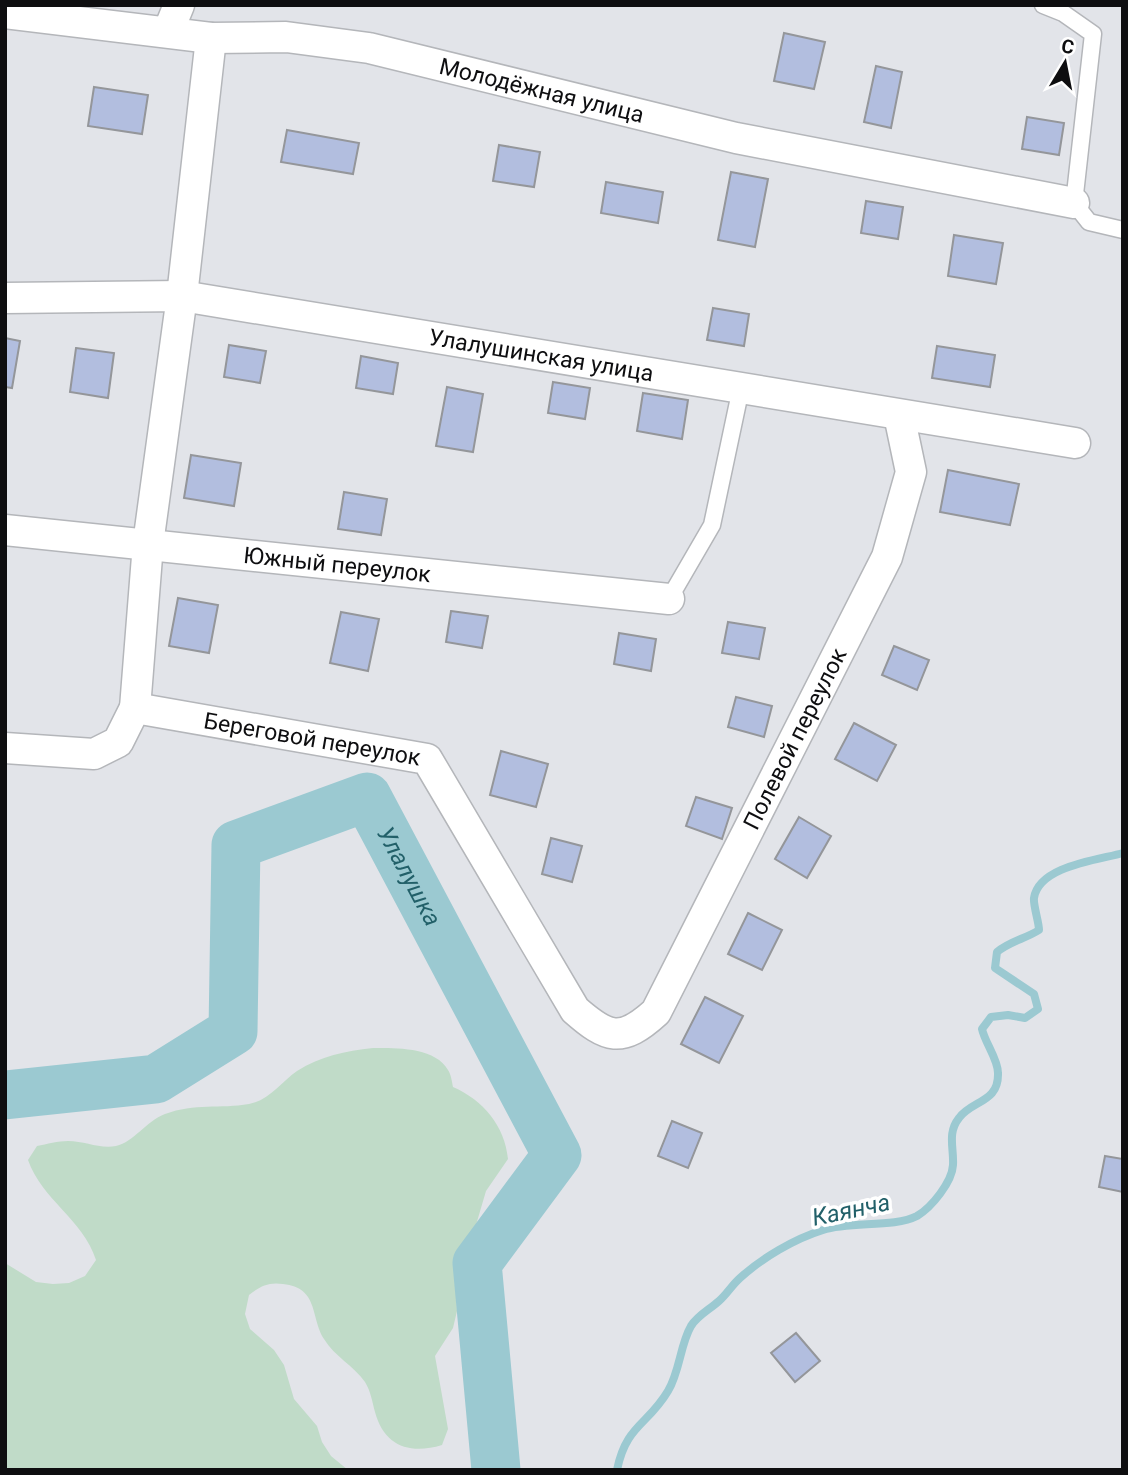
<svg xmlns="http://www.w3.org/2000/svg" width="1128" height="1475" font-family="Roboto,sans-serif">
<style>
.green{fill:#c0dbc8}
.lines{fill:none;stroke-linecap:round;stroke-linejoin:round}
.stream{stroke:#9bc9d1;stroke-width:8}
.river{stroke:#9bc9d1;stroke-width:49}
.building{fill:#b2bedf;stroke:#94969a;stroke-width:2}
.service-casing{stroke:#b4b6ba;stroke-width:19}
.minor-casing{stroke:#b4b6ba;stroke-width:33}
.service{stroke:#fff;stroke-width:16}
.minor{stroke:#fff;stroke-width:30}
.labels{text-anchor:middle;stroke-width:7;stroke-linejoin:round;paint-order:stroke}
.street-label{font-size:23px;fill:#0e0e10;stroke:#fff}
.water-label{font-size:24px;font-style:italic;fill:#226069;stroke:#fff}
</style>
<rect width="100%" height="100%" fill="#e2e4e9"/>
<path class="green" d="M373 1048C396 1048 435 1047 448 1070 451 1074 452 1082 453 1087 483 1100 505 1126 508 1159L486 1191 456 1293 457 1311 453 1328 435 1356 448 1429 442 1445C410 1455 384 1446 375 1412 372 1401 371 1392 365 1382 354 1366 334 1356 324 1339 310 1316 319 1288 283 1284 268 1282 261 1286 249 1295L245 1314 250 1329 274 1350 284 1365 294 1399 317 1426 322 1442 331 1456 348 1470H5V1263L36 1282 53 1284 69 1283 85 1276 96 1260C83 1219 42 1200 28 1160L37 1146C47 1144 58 1141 68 1141 85 1141 99 1149 116 1146 134 1142 146 1121 165 1114 195 1103 220 1109 249 1104 270 1100 281 1082 297 1071 321 1056 345 1051 373 1048Z"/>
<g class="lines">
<path class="stream" d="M617 1470C626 1425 648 1425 668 1391 680 1371 680 1345 691 1326 698 1315 709 1310 719 1301 727 1294 732 1285 740 1278 762 1258 794 1239 823 1230 850 1221 894 1228 917 1216 932 1207 952 1182 953 1165 954 1148 947 1133 959 1118 972 1100 999 1103 998 1073 998 1059 985 1043 982 1029L991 1017 1008 1015 1025 1018 1038 1009 1034 994 995 968 997 952C1010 941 1025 939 1039 930 1039 922 1033 905 1034 898 1039 866 1098 860 1123 853"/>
<path class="river" id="s1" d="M5 1095 156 1079 233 1031 236 845 367 797 557 1155 477 1263 496 1470"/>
</g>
<g class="building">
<path d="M784 33 825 42 814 89 774 81Z"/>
<path d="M876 66 902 72 891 128 864 122Z"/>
<path d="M94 87 148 95 142 134 88 126Z"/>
<path d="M1027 117 1064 123 1059 155 1022 149Z"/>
<path d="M287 130 359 143 353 174 281 162Z"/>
<path d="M499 145 540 152 534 187 493 181Z"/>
<path d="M731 172 768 179 755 247 718 240Z"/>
<path d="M606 182 663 192 658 223 601 213Z"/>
<path d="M866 201 903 207 898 239 861 233Z"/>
<path d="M954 235 1003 243 996 284 948 276Z"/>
<path d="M713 308 749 314 744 346 707 340Z"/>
<path d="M5 338 20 341 12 388 5 387Z"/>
<path d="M229 345 266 351 260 383 224 377Z"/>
<path d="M937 346 995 355 990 387 932 378Z"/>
<path d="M76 348 114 353 108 398 70 392Z"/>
<path d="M361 356 398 363 393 394 356 388Z"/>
<path d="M553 382 590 388 585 419 548 413Z"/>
<path d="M447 387 483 394 473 452 436 446Z"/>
<path d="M643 393 688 400 682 439 637 431Z"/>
<path d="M191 455 241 463 234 506 184 498Z"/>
<path d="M948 470 1019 484 1010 525 940 512Z"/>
<path d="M344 492 387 499 381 535 338 529Z"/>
<path d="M178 598 218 605 209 653 169 646Z"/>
<path d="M451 611 488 616 482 648 446 642Z"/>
<path d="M341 612 379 619 368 671 330 663Z"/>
<path d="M728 622 765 628 759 659 722 653Z"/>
<path d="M619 633 656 639 651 671 614 664Z"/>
<path d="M894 646 929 660 917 690 882 675Z"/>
<path d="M736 697 772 706 764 737 728 727Z"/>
<path d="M854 723 896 745 877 781 835 759Z"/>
<path d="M501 751 548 764 536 807 490 795Z"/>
<path d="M696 797 732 808 722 839 686 826Z"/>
<path d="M799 817 831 836 807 878 775 859Z"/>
<path d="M551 838 582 846 572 882 542 874Z"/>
<path d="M748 913 782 930 762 970 728 954Z"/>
<path d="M705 997 743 1016 719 1063 681 1044Z"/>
<path d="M672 1121 702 1133 688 1168 658 1156Z"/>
<path d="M1105 1156 1123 1159V1192L1099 1187Z"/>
<path d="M796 1333 820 1361 795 1382 771 1353Z"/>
</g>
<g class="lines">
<defs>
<g id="service">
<path d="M1043 5 1063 13 1093 34 1074 203 1089 222 1123 230"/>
<path d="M669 599 712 525 741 388"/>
</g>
<g id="minor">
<path id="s2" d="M5 13 211 38 286 37 369 48 736 138 1074 203"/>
<path d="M168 32 179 5"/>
<path id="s3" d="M5 298 182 296 1075 443"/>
<path id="s4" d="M5 530 669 599"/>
<path d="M135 708 148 544 182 296 211 38"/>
<path id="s5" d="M5 748 94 754 118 742 135 708 427 759 575 1010C607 1038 621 1044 656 1012L887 557 911 472 899 415"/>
</g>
</defs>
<use href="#service" class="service-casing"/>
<use href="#minor" class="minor-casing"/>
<use href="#service" class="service"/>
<use href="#minor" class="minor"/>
</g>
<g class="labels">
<g class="street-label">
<text dy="8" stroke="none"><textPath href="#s2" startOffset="544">Молодёжная улица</textPath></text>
<text dy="8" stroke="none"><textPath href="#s3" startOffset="541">Улалушинская улица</textPath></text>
<text dy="8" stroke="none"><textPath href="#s4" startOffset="334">Южный переулок</textPath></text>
<text dy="8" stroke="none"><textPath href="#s5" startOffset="1143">Полевой переулок</textPath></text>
<text dy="8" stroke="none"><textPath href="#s5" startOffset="334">Береговой переулок</textPath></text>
</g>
<g class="water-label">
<text dy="8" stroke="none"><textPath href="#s1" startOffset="658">Улалушка</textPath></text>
<text transform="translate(851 1210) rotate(-12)" y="8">Каянча</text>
</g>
</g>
<rect width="1128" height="1475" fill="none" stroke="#0e0e10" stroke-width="14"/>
<g transform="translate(1065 63) rotate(10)" stroke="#ffffff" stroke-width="5" paint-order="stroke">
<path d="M0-5L12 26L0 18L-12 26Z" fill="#0e0e10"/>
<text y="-10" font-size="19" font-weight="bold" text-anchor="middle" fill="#0e0e10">С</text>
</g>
</svg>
